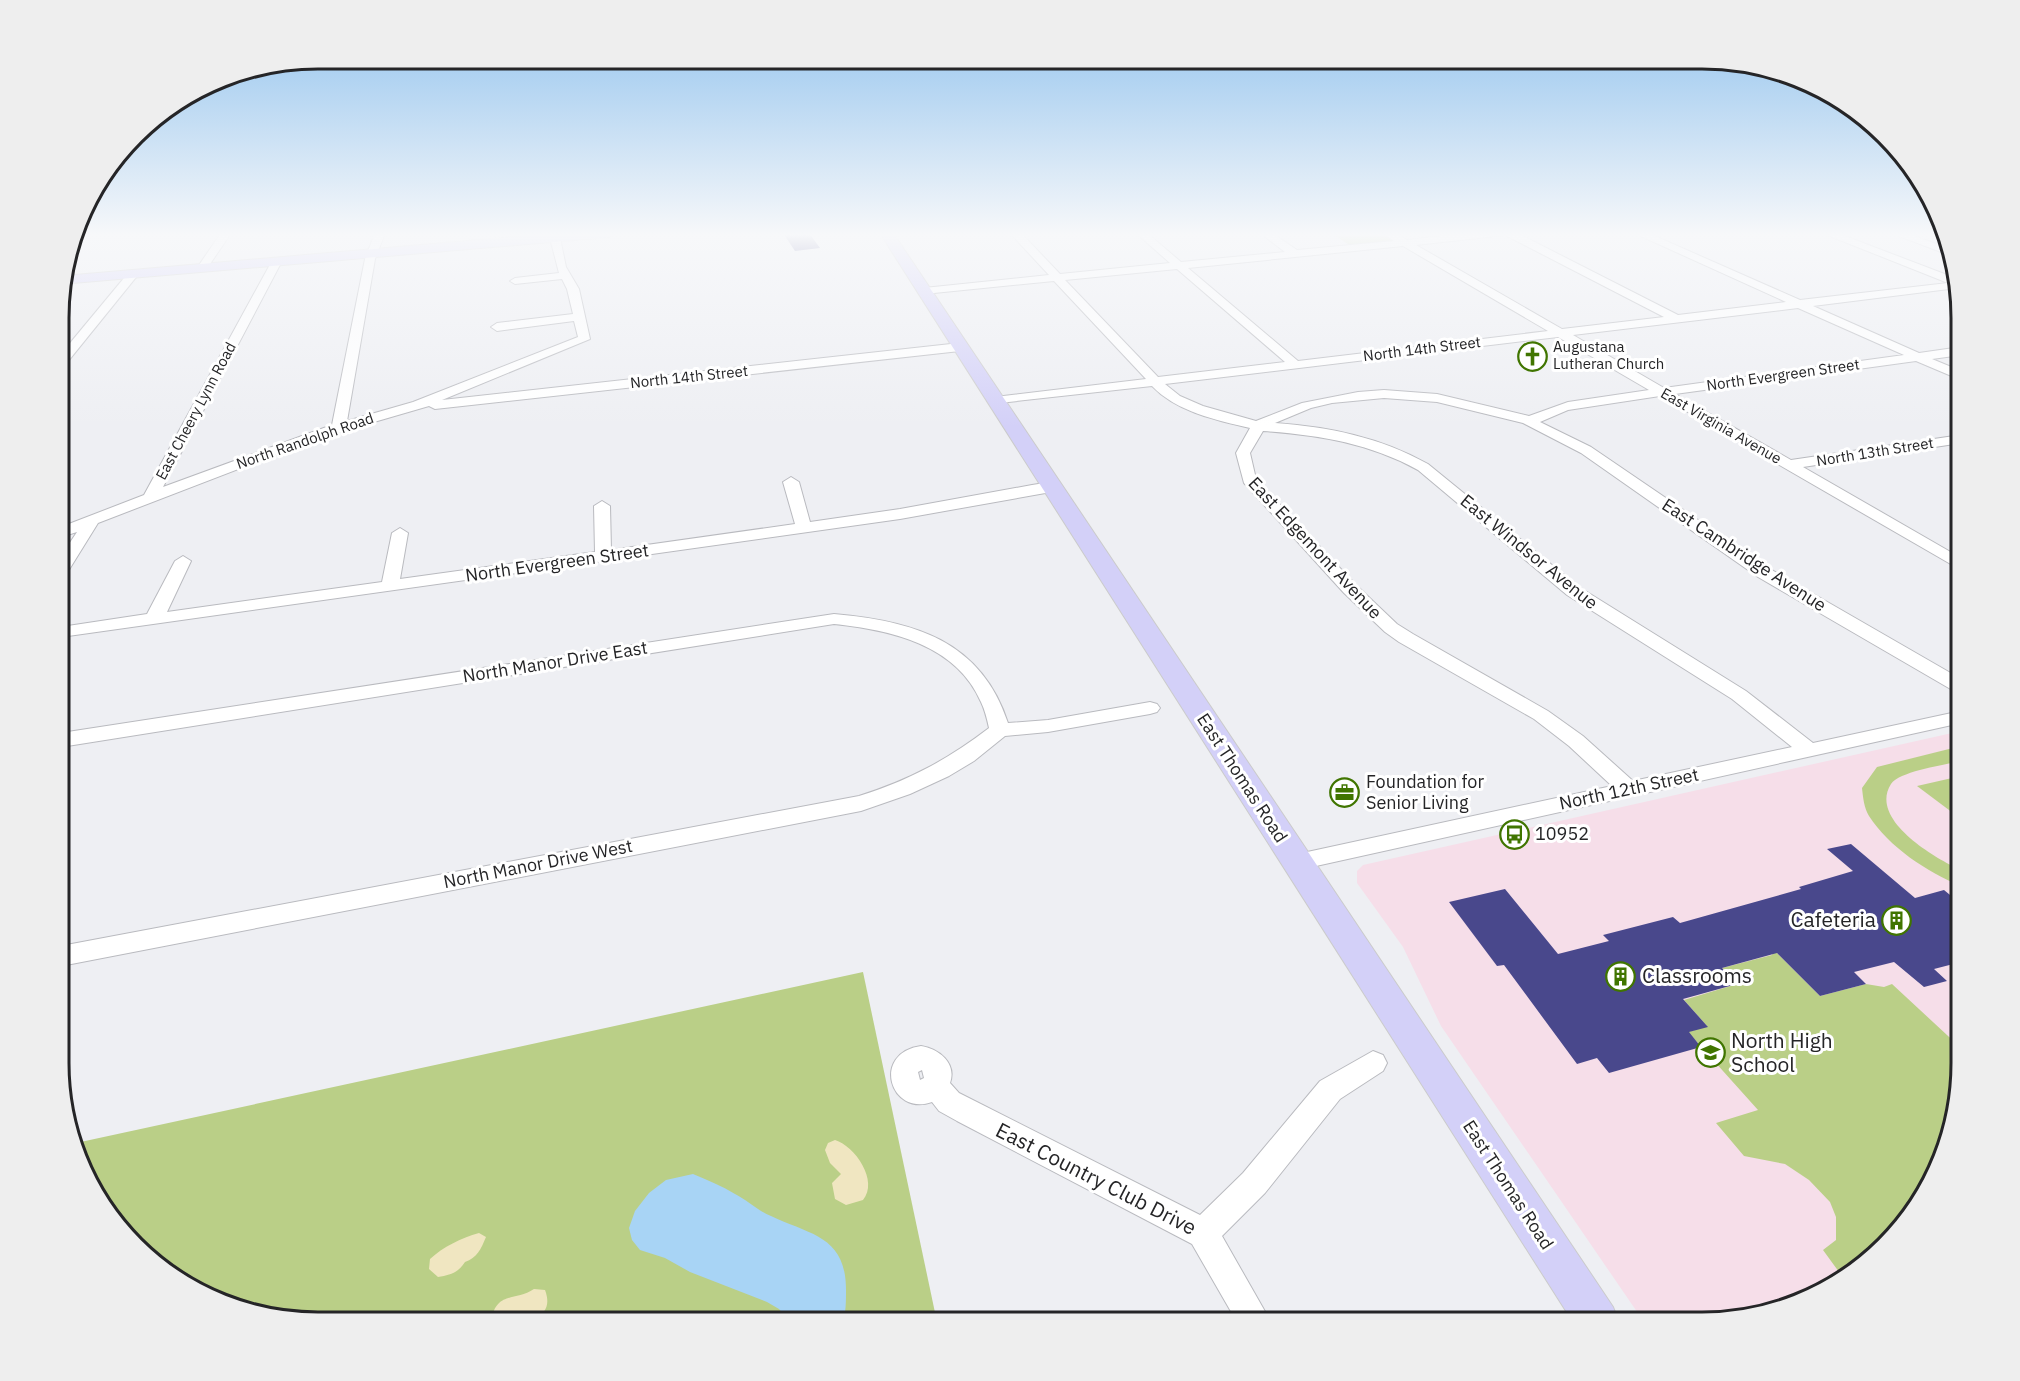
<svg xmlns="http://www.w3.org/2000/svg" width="2020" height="1381" font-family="'IBM Plex Sans',sans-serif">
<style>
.education{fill:#f6dee9}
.green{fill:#bacf87}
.sand{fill:#f0e6c1}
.water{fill:#a8d4f5}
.building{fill:#49488c}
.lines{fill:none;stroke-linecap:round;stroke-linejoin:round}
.minor-casing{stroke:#b9babf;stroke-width:2}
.major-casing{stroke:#cbcbcb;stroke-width:2}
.minor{fill:#fff;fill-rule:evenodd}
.major{fill:#d3d0f8;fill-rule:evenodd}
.labels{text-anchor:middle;stroke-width:6;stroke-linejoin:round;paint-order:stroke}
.far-poi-label{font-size:15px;fill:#252527;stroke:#fff;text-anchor:start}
.far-street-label{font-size:15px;fill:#252527;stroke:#fff}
.street-label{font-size:18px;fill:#252527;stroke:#fff}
.poi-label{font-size:18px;fill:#252527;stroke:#fff;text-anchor:start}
.near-poi-label{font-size:21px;fill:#252527;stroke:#fff;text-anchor:start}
.near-street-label{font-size:21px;fill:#252527;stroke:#fff}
.rim{fill:none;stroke:#252527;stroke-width:3}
</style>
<rect width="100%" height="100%" fill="#eeeff3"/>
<path class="education" d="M1961 731V1080L1948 1147 1908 1221 1817 1296 1703 1322H1644L1441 1026 1403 947 1357 883V871L1363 865Z"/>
<g class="green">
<path d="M1331 233H1380L1393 241 1351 246Z"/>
<path d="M1961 746V761C1945 765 1900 771 1891 784 1868 820 1937 859 1961 870V886C1927 872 1889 847 1869 816 1864 808 1863 797 1862 788L1877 767Z"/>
<path d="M1961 776V819L1917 786Z"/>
<path d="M1774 950 1820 996 1866 984 1884 987 1892 984 1961 1048V1080L1948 1147 1908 1221 1845 1273 1839 1272 1823 1250 1836 1240V1217L1830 1202 1809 1180 1785 1164 1744 1156 1716 1123 1758 1110 1688 1032 1707 1026 1684 1000 1737 984 1722 968 1772 955Z"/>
<path d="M863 972 937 1322H301L234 1309 160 1269 93 1193 76 1143Z"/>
</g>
<g class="sand">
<path d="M835 1140C855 1146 879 1181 863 1200L846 1205 835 1199 832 1183 841 1174 830 1163 825 1150 828 1143Z"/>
<path d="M479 1233 486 1237C481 1249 477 1258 465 1262 458 1273 450 1275 438 1277L429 1269 430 1259C443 1247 461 1238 479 1233Z"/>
<path d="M534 1289 545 1290C558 1325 513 1322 491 1322 496 1290 515 1302 534 1289Z"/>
</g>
<path class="water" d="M693 1174C707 1180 722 1186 735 1194 747 1200 758 1211 771 1216 811 1235 846 1236 846 1290 846 1302 846 1311 843 1322H790L779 1309 767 1302 690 1272 665 1258 640 1250 632 1240 629 1228 635 1211 649 1193 666 1180Z"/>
<g class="building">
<path d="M783 233H809L820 248 795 251Z"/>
<path d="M1851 844 1915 898 1944 890 1961 904V962L1934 969 1947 981 1924 987 1894 962 1854 972 1866 984 1820 996 1777 953 1722 968 1737 984 1683 999 1708 1027 1689 1032 1701 1047 1609 1073 1597 1058 1577 1064 1504 965 1497 966 1449 902 1505 889 1558 954 1609 941 1603 935 1673 917 1680 923 1801 889 1799 887 1853 871 1827 849Z"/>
</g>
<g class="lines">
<defs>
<g id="minor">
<path d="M76 233H83L75 239Z"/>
<path d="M221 233H231L206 270H198L197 268Z"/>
<path d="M375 233H385L375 259 347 421 413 402 578 337 574 321 497 331 491 327 497 323 573 314 567 289 562 279 515 284 510 281 515 278 559 273 550 238 555 235 560 238 566 267 579 289 590 339 442 400 960 343 966 347 960 351 435 409 429 406 319 438 98 523 67 573 61 574V556L77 532 61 537V527L144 495 273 259 282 261 163 487 332 425 365 259Z"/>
<path d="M1010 233H1021L1060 274 1170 263 1136 233H1147L1181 262 1285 252 1260 233H1272L1297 250 1394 241 1383 233H1396L1407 240 1468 233H1517L1678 315 1786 302 1634 233H1648L1800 300 1948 283 1822 233H1837L1955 278 1957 288 1813 306 1919 353 1961 347V355L1932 359 1961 371V380L1916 361 1675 394 1791 460 1961 435V443L1803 467 1961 558V570L1660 396 1568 410 1540 422 1591 447 1770 569 1961 679V693L1954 691 1758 577 1581 453 1523 423 1437 402 1384 398 1332 403 1311 408 1275 423C1329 427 1380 437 1428 464L1579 587 1746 691 1813 743 1961 711V723L1298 870 1290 868 1286 862 1290 856 1298 854 1612 786 1569 746 1534 719 1399 642 1385 632 1344 593 1244 483 1236 453 1250 428C1216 420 1177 412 1152 386L990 404 988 401 995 397 1146 379 1054 281 924 294 918 291 924 288 1049 275ZM1505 235 1664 317 1562 329 1416 245ZM1403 246 1548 331 1298 361 1188 268ZM1177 269 1285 362 1158 377 1065 280ZM1798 308 1904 355 1664 388 1573 335ZM1558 337 1649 390 1568 402 1529 416 1437 394 1384 390 1358 392 1302 403 1256 421 1203 406 1180 396 1165 384ZM1263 431C1318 435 1369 443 1418 470L1567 595 1732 699 1792 747 1633 781 1583 736 1548 711 1413 634 1397 624 1356 585 1256 479 1250 453Z"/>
<path d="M1891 233H1906L1947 248 1949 255Z"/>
<path d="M133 271 138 274 137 276 65 365 61 366V354L129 272Z"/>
<path d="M791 477 799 482 810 522 900 509 1032 485 1051 482 1059 487 1051 492 900 519 61 637V627L147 614 175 561 183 556 191 561 167 612 382 582 392 533 400 528 408 533 400 579 595 552 594 506 602 501 610 506 611 550 795 524 783 482Z"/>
<path d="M834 614C913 621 981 640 1008 723L1048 720 1150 702 1157 704 1160 708 1157 712 1150 714 1048 732 1005 736 974 761 949 776 910 794 861 811 61 966V946L859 796C910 780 947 760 989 728 987 719 985 710 981 702 956 644 890 630 834 624L61 747V733Z"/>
<path d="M921 1046C939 1049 957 1063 950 1083L959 1093 1200 1215 1243 1173 1320 1081 1373 1051 1383 1055 1387 1063 1383 1071 1340 1099 1265 1193 1222 1236 1271 1322H1237L1192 1244 957 1121 939 1111 932 1102C890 1117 871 1053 921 1046ZM922 1070 924 1078 920 1080 918 1072Z"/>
</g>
<g id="major">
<path d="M559 233H615L609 237 61 284 63 276Z"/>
<path d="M880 233H893L1613 1307 1619 1322H1573Z"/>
</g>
</defs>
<use href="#minor" class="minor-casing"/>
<use href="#major" class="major-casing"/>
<use href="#minor" class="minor"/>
<use href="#major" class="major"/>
</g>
<linearGradient id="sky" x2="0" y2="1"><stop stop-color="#8ec1ed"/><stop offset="0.55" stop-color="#f7f8fa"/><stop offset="1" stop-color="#f7f8fa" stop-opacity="0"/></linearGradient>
<rect width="2020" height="427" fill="url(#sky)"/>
<defs>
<symbol id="church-ring" viewBox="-11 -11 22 22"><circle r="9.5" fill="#fff" stroke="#407500" stroke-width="1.5"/><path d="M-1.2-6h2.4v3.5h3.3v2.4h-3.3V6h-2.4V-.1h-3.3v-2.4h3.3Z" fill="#407500"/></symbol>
<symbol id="office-ring" viewBox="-11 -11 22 22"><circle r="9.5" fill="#fff" stroke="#407500" stroke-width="1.5"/><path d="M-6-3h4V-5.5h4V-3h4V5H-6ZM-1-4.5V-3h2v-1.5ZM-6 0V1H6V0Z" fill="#407500"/></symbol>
<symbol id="bus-ring" viewBox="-11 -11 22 22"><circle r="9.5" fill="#fff" stroke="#407500" stroke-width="1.5"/><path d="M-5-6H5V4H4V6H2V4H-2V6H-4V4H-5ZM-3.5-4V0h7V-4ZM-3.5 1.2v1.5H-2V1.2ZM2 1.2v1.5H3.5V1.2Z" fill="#407500"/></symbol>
<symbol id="building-ring" viewBox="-11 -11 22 22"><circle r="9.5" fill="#fff" stroke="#407500" stroke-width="1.5"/><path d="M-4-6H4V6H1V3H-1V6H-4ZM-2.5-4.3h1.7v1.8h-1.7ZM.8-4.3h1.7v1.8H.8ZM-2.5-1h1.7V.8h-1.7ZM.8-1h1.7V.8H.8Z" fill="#407500"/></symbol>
<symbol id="school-ring" viewBox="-11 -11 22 22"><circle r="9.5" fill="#fff" stroke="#407500" stroke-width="1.5"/><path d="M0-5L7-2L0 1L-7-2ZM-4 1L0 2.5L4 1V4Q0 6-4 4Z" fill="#407500"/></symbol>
</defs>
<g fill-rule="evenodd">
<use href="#church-ring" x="1516" y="340" width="33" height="33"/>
<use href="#office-ring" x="1328" y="776" width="33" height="33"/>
<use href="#bus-ring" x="1498" y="818" width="33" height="33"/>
<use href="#building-ring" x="1880" y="904" width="33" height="33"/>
<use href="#building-ring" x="1604" y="960" width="33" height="33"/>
<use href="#school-ring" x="1694" y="1036" width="33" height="33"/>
</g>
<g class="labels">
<g class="far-poi-label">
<text x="1553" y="352">Augustana<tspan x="1553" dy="17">Lutheran Church</tspan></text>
</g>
<g class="far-street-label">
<text transform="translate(1422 349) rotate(-7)" y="5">North 14th Street</text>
<text transform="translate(1783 375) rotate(-8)" y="5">North Evergreen Street</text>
<text transform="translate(689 377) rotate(-6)" y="5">North 14th Street</text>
<text transform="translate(196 411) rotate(-62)" y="5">East Cheery Lynn Road</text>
<text transform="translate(1721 426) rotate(30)" y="5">East Virginia Avenue</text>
<text transform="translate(305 441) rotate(-19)" y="5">North Randolph Road</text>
<text transform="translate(1875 452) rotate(-9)" y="5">North 13th Street</text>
</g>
<g class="street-label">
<text transform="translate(1315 548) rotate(47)" y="6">East Edgemont Avenue</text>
<text transform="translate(1529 552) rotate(39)" y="6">East Windsor Avenue</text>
<text transform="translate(1744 555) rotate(33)" y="6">East Cambridge Avenue</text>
<text transform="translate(557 563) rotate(-8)" y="6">North Evergreen Street</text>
<text transform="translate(555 662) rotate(-9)" y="6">North Manor Drive East</text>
<text transform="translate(1242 778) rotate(57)" y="6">East Thomas Road</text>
<text transform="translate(1629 789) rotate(-12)" y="6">North 12th Street</text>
<text transform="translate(538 864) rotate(-11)" y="6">North Manor Drive West</text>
<text transform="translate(1508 1185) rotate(57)" y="6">East Thomas Road</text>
</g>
<g class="poi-label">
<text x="1366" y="788">Foundation for<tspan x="1366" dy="21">Senior Living</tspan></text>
<text x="1535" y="840">10952</text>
</g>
<g class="near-poi-label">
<text x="1876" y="927" text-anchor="end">Cafeteria</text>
<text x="1642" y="983">Classrooms</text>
<text x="1731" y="1048">North High<tspan x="1731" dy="24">School</tspan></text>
</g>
<g class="near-street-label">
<text transform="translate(1096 1179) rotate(27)" y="7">East Country Club Drive</text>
</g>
</g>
<path d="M0 0H2020V1381H0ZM318 69H1702A249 249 0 0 1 1951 318V1063A249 249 0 0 1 1702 1312H318A249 249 0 0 1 69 1063V318A249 249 0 0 1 318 69Z" fill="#eee" fill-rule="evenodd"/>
<path class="rim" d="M318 69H1702A249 249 0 0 1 1951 318V1063A249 249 0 0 1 1702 1312H318A249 249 0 0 1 69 1063V318A249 249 0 0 1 318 69Z"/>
</svg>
